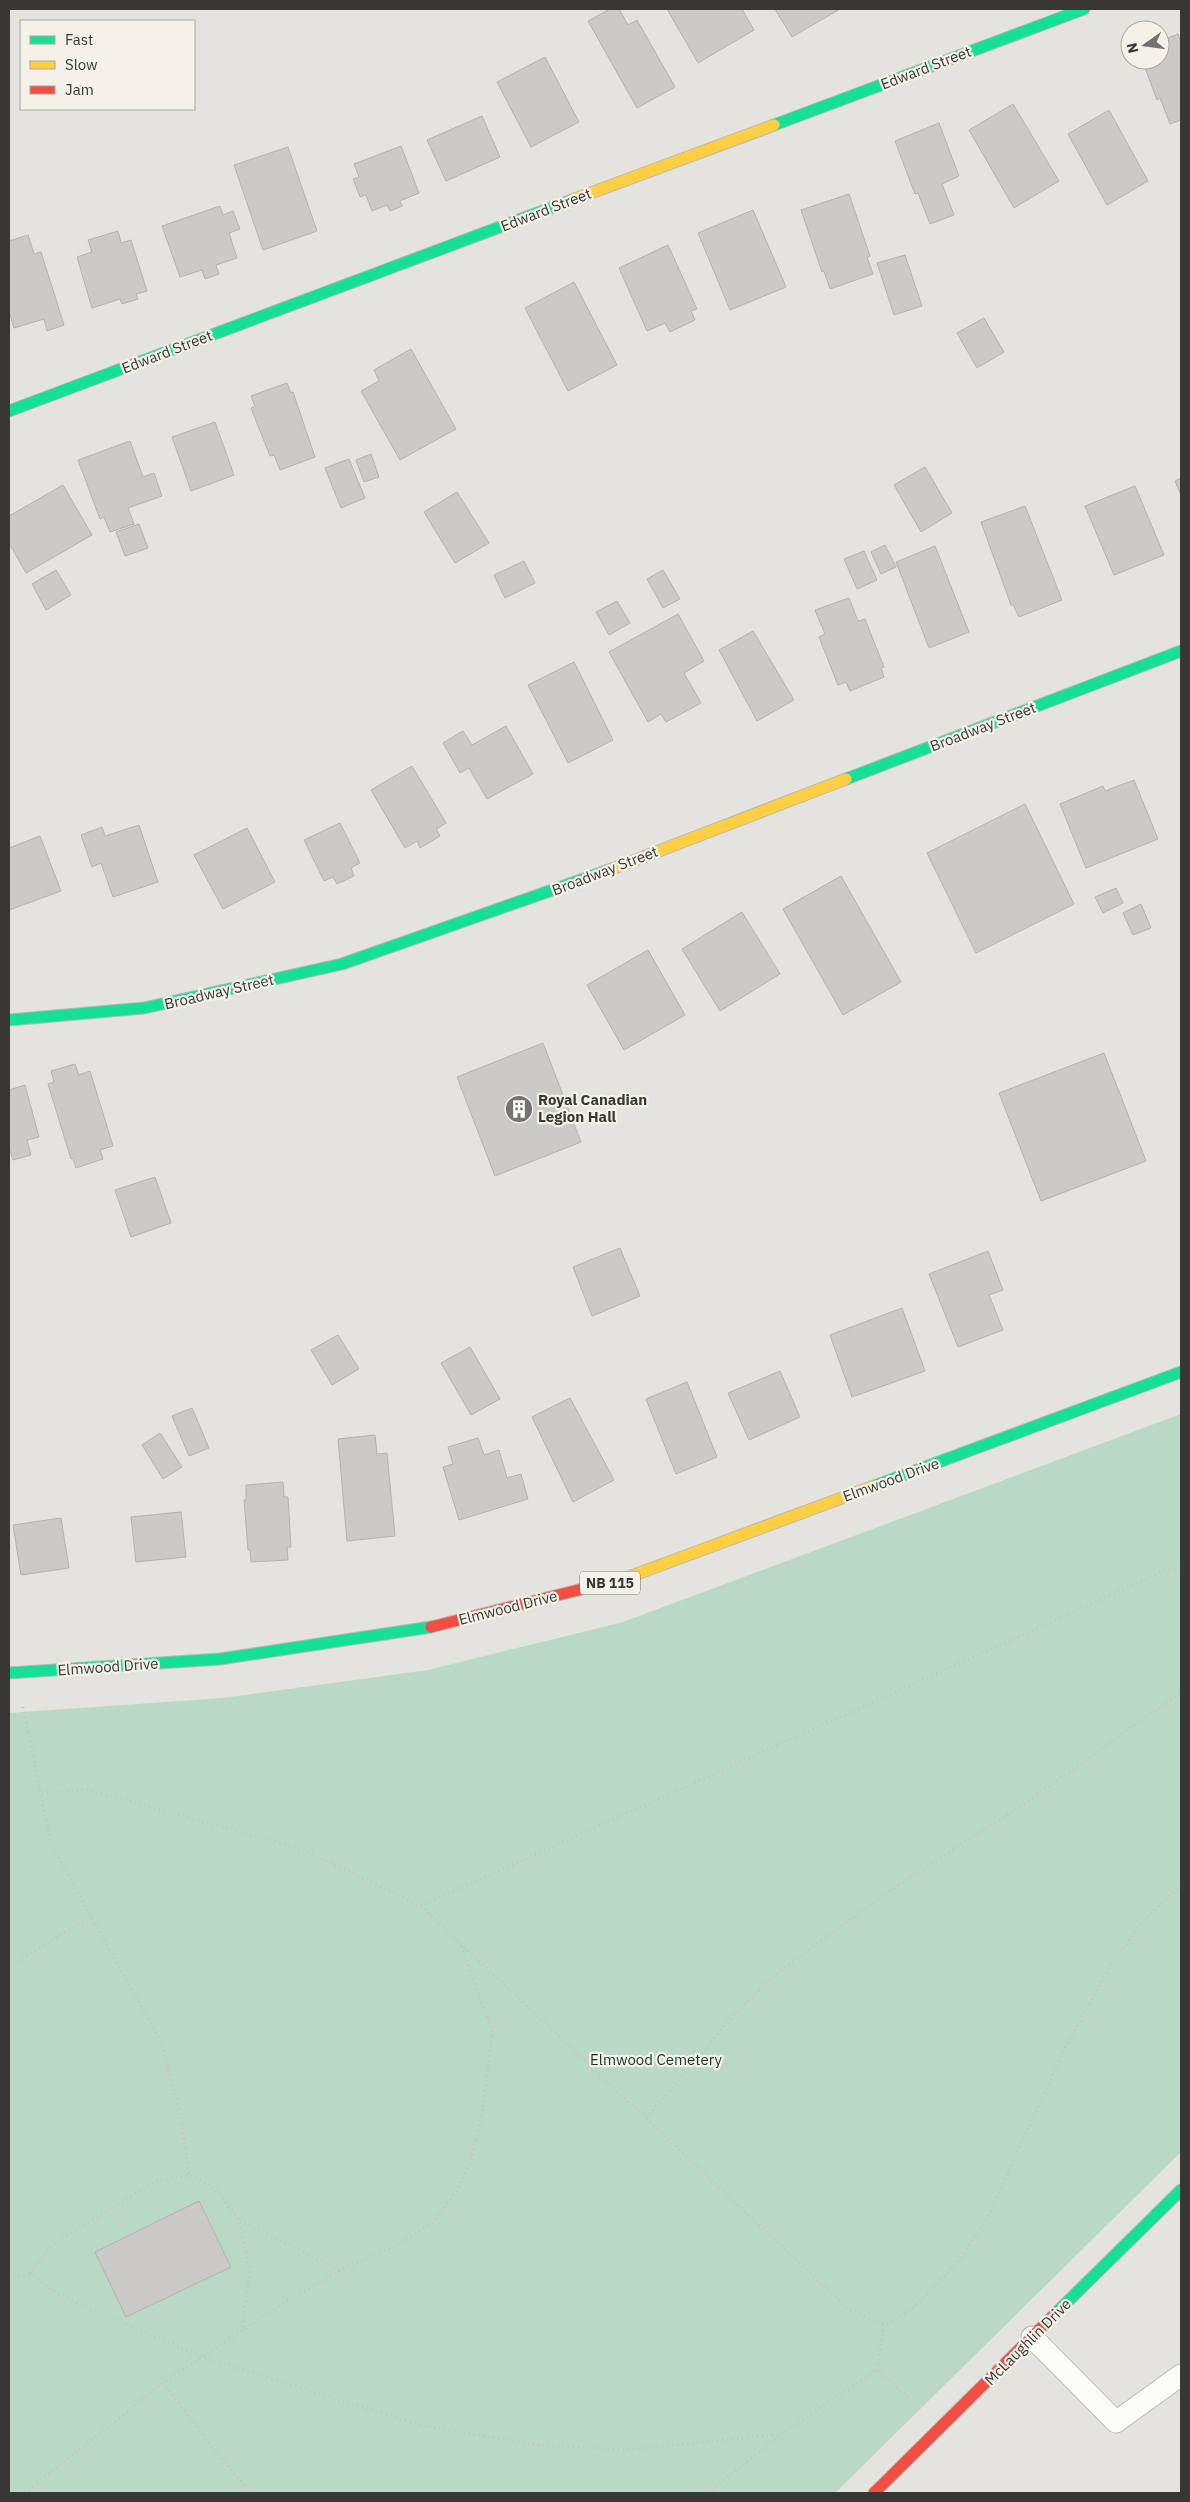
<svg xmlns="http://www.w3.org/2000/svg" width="1190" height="2502" font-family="'IBM Plex Sans',sans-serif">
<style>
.green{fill:#b9d9c6}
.building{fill:#cccac6;stroke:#b4b2af}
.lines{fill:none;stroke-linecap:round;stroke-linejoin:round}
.lane-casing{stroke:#b9b8b4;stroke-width:23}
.fast-casing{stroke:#b9b8b4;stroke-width:13}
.slow-casing{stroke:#b9b8b4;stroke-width:13}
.jam-casing{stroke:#b9b8b4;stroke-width:13}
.path{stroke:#c4c3c2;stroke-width:3;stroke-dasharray:1 4;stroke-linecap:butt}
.lane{stroke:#fbfbfa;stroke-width:21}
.fast{stroke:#16e098;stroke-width:11}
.slow{stroke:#ffcf43;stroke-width:11}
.jam{stroke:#f24e42;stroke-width:11}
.labels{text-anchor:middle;stroke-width:4.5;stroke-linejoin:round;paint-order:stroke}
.shield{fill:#f4f1e8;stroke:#706f69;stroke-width:1}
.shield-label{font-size:14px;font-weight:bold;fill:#383733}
.street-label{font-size:15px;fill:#383733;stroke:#f4f1e8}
.poi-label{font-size:15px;font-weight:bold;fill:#383733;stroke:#f4f1e8;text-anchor:start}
.park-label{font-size:15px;fill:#113726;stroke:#f4f1e8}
</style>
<rect width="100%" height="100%" fill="#e4e3de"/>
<path class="green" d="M1181 1414V2152L835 2493H9V1713L223 1698 428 1670 623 1622Z"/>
<g class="building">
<path d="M610 9H619L628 25 637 20 675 87 637 108 588 21Z"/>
<path d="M667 9H742L754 30 698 63Z"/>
<path d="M775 9H840L792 37Z"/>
<path d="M1160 32 1163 40 1178 34 1181 43V120L1170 124 1160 98 1157 100 1142 60H1160Z"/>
<path d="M545 57 579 122 531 147 497 82Z"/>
<path d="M1013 104 1059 181 1014 208 969 130Z"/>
<path d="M1109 110 1148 181 1107 205 1068 134Z"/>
<path d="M482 116 500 157 446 181 427 140Z"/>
<path d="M939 123 959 176 942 184 954 215 930 224 918 193 915 194 895 141Z"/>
<path d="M401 146 419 193 400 201 402 206 390 211 387 205 372 211 366 195 360 197 353 179 359 177 354 164Z"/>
<path d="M288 147 317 231 263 250 234 165Z"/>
<path d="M849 194 870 256 867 257 873 274 830 289 824 271 822 272 801 210Z"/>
<path d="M220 206 223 215 233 211 240 229 229 233 237 258 216 265 219 274 205 279 202 270 180 277 162 226Z"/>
<path d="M753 210 786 287 730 310 698 233Z"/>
<path d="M118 231 121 243 131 240 147 291 136 294 138 299 122 304 120 299 92 308 77 257 92 252 88 240Z"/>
<path d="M28 235 34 254 41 252 64 325 47 331 44 319 14 328 9 311V241Z"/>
<path d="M668 245 697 309 691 311 695 320 670 332 665 323 647 331 619 268Z"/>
<path d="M905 255 922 306 894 315 877 263Z"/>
<path d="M574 282 617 365 568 391 525 308Z"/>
<path d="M984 318 1004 352 977 368 957 333Z"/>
<path d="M411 349 456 429 400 460 361 391 379 381 374 370Z"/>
<path d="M287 383 291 393 293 392 315 457 280 470 274 455 270 456 251 408 255 406 251 396Z"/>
<path d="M215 422 234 475 191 491 172 437Z"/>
<path d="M130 441 143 477 154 473 162 496 128 508 134 524 110 532 104 517 100 519 78 460Z"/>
<path d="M371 454 379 477 364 482 356 460Z"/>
<path d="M349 459 365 498 341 508 325 468Z"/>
<path d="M925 467 952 513 921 532 894 485Z"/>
<path d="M1181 478V495L1175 481Z"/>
<path d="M63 485 92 535 26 573 9 543V516Z"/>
<path d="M1135 486 1164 555 1114 575 1085 506Z"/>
<path d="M457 492 489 543 455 563 424 512Z"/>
<path d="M1025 506 1062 600 1019 617 1013 605H1011L981 522Z"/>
<path d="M139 524 148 548 125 556 116 532Z"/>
<path d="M885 545 896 567 881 574 871 552Z"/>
<path d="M935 546 969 632 929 648 896 562Z"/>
<path d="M864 551 877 580 857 589 844 559Z"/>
<path d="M524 561 535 583 505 598 494 575Z"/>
<path d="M56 570 71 595 46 610 32 584Z"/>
<path d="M663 570 680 599 663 608 647 579Z"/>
<path d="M849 598 858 621 865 619 884 667 881 668 884 677 850 691 846 682 838 685 819 637 825 634 815 610Z"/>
<path d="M617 601 630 623 609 635 596 612Z"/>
<path d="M678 614 704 661 684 673 701 703 666 722 661 714 648 722 609 652Z"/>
<path d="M753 631 794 700 757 721 719 650Z"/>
<path d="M574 662 613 740 568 763 528 685Z"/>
<path d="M506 726 533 774 487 799 469 768 460 773 443 743 463 731 472 745Z"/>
<path d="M412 766 446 823 436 829 440 836 420 848 417 841 405 848 371 790Z"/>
<path d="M1134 780 1158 839 1086 868 1060 804 1103 786 1105 791Z"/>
<path d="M1025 804 1074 904 976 953 927 853Z"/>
<path d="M340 823 360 863 351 868 354 876 337 884 333 877 324 881 304 840Z"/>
<path d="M139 825 158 882 113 897 101 863 92 867 81 835 102 827 105 836Z"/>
<path d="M247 828 275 882 223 909 194 855Z"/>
<path d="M40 836 61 891 9 910V848Z"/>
<path d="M841 876 901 982 843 1015 783 909Z"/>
<path d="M1116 888 1123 903 1103 913 1095 897Z"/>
<path d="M1141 904 1151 928 1133 935 1123 913Z"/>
<path d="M742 912 780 974 720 1011 682 949Z"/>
<path d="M648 950 685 1015 624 1050 587 985Z"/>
<path d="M543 1043 581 1142 495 1176 457 1077Z"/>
<path d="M1104 1053 1146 1161 1041 1201 999 1093Z"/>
<path d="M75 1064 79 1075 90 1071 113 1146 100 1150 103 1159 76 1168 73 1158 71 1159 48 1084 54 1082 51 1071Z"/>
<path d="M25 1085 39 1137 27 1140 31 1155 13 1160 9 1147V1090Z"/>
<path d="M155 1177 171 1223 131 1237 115 1190Z"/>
<path d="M620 1248 640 1296 592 1316 573 1267Z"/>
<path d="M988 1251 1003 1290 989 1295 1003 1330 958 1347 929 1274Z"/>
<path d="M902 1308 925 1371 852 1397 830 1335Z"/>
<path d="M338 1335 359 1369 332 1385 311 1350Z"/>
<path d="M470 1347 500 1399 471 1415 441 1363Z"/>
<path d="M780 1371 800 1417 749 1440 728 1393Z"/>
<path d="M687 1382 717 1457 676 1474 646 1399Z"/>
<path d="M570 1398 614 1480 573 1502 532 1417Z"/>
<path d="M192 1408 209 1448 189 1456 172 1416Z"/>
<path d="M160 1433 182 1467 163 1479 142 1445Z"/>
<path d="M375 1435 377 1454 387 1453 395 1536 347 1541 338 1439Z"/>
<path d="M478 1438 484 1455 499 1450 507 1478 521 1474 528 1499 459 1520 443 1467 453 1464 448 1447Z"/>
<path d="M283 1482 284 1497H288L291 1547H287L288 1560 251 1562 250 1550H248L244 1500H246V1485Z"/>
<path d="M181 1512 186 1557 136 1562 131 1517Z"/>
<path d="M61 1518 69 1568 21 1575 13 1525Z"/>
<path d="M199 2201 231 2267 126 2317 95 2252Z"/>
</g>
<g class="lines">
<defs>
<path id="lane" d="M1032 2337 1116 2422 1181 2375"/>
<g id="fast">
<path d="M774 125 1084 9"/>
<path d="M9 411 572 200"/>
<path d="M846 779 1181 651"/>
<path d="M9 1020 144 1008 342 964 612 869"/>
<path d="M874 1486 1181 1372"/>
<path d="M9 1673 220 1659 431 1627"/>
<path d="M1057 2312 1181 2190"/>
</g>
<g id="slow">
<path d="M572 200 774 125"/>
<path d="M612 869 846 779"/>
<path d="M626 1578 874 1486"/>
</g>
<g id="jam">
<path d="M431 1627 626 1578"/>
<path d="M874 2493 1057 2312"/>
</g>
</defs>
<use href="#lane" class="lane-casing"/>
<use href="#fast" class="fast-casing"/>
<use href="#slow" class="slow-casing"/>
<use href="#jam" class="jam-casing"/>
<g class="path">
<path d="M23 1707 51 1844 161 2042 180 2113 189 2175"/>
<path d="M42 1793 86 1789 302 1849 421 1906 848 2309 884 2325 910 2311 957 2263 985 2223 1062 2054 1110 1966 1144 1920 1181 1885"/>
<path d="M421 1906 1164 1571 1181 1567"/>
<path d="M9 1966 91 1917"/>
<path d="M646 2118 734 2015 778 1972 887 1893 1037 1795 1181 1692"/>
<path d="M240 2221 340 2270"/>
<path d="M30 2273 58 2294 202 2357 423 2426 540 2445 626 2450 781 2434"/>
<path d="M9 2279 30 2273 53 2244 156 2181 189 2175 213 2186 239 2220 250 2274 242 2329"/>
<path d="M877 2370 884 2325"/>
<path d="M163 2383 228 2467 252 2493"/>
<path d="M25 2493 163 2383 260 2318 340 2270 400 2244 435 2220 457 2190 472 2158 484 2102 492 2031 461 1945"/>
<path d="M708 2493 781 2434 877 2370 915 2403"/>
</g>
<use href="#lane" class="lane"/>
<use href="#fast" class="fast"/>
<use href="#slow" class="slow"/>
<use href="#jam" class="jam"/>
</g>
<defs>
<symbol id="building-disc" viewBox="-11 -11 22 22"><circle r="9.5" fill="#74736f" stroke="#f4f1e8"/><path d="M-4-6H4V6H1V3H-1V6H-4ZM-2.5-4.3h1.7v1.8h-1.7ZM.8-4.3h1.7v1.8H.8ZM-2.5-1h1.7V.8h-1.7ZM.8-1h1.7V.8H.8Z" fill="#fff"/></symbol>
</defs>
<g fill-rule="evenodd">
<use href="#building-disc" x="503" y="1093" width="32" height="32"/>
</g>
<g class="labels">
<rect class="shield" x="580" y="1571.5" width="60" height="23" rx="4"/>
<g class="shield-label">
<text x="610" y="1588">NB 115</text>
</g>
<g class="street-label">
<text transform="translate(926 68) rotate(-21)" y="5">Edward Street</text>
<text transform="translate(546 210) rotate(-21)" y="5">Edward Street</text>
<text transform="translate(167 352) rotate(-21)" y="5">Edward Street</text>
<text transform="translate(983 727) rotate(-21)" y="5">Broadway Street</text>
<text transform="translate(605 871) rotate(-21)" y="5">Broadway Street</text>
<text transform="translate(219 992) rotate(-13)" y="5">Broadway Street</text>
<text transform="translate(891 1480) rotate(-20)" y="5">Elmwood Drive</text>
<text transform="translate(508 1608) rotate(-14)" y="5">Elmwood Drive</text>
<text transform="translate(108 1667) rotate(-4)" y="5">Elmwood Drive</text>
<text transform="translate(1028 2342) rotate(-45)" y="5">McLaughlin Drive</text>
</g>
<g class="poi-label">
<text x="538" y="1105">Royal Canadian<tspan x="538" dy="17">Legion Hall</tspan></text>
</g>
<g class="park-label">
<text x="656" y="2065">Elmwood Cemetery</text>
</g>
</g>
<rect width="1190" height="2502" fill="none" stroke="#383733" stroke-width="20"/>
<rect x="20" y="20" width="175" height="90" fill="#f4f1e8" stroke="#a9a7a0"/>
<rect x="30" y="36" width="25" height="8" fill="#16e098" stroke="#a9a7a0"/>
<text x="65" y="45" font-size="15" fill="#383733">Fast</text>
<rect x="30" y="61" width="25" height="8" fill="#ffcf43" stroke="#a9a7a0"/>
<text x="65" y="70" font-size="15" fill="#383733">Slow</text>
<rect x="30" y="86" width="25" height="8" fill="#f24e42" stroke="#a9a7a0"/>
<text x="65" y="95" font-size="15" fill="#383733">Jam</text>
<g transform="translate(1145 45) rotate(256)"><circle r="24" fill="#f4f1e8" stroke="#a9a7a0"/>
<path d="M0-4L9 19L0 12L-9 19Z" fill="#74736f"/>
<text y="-8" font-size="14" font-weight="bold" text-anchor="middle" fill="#383733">N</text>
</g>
</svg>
